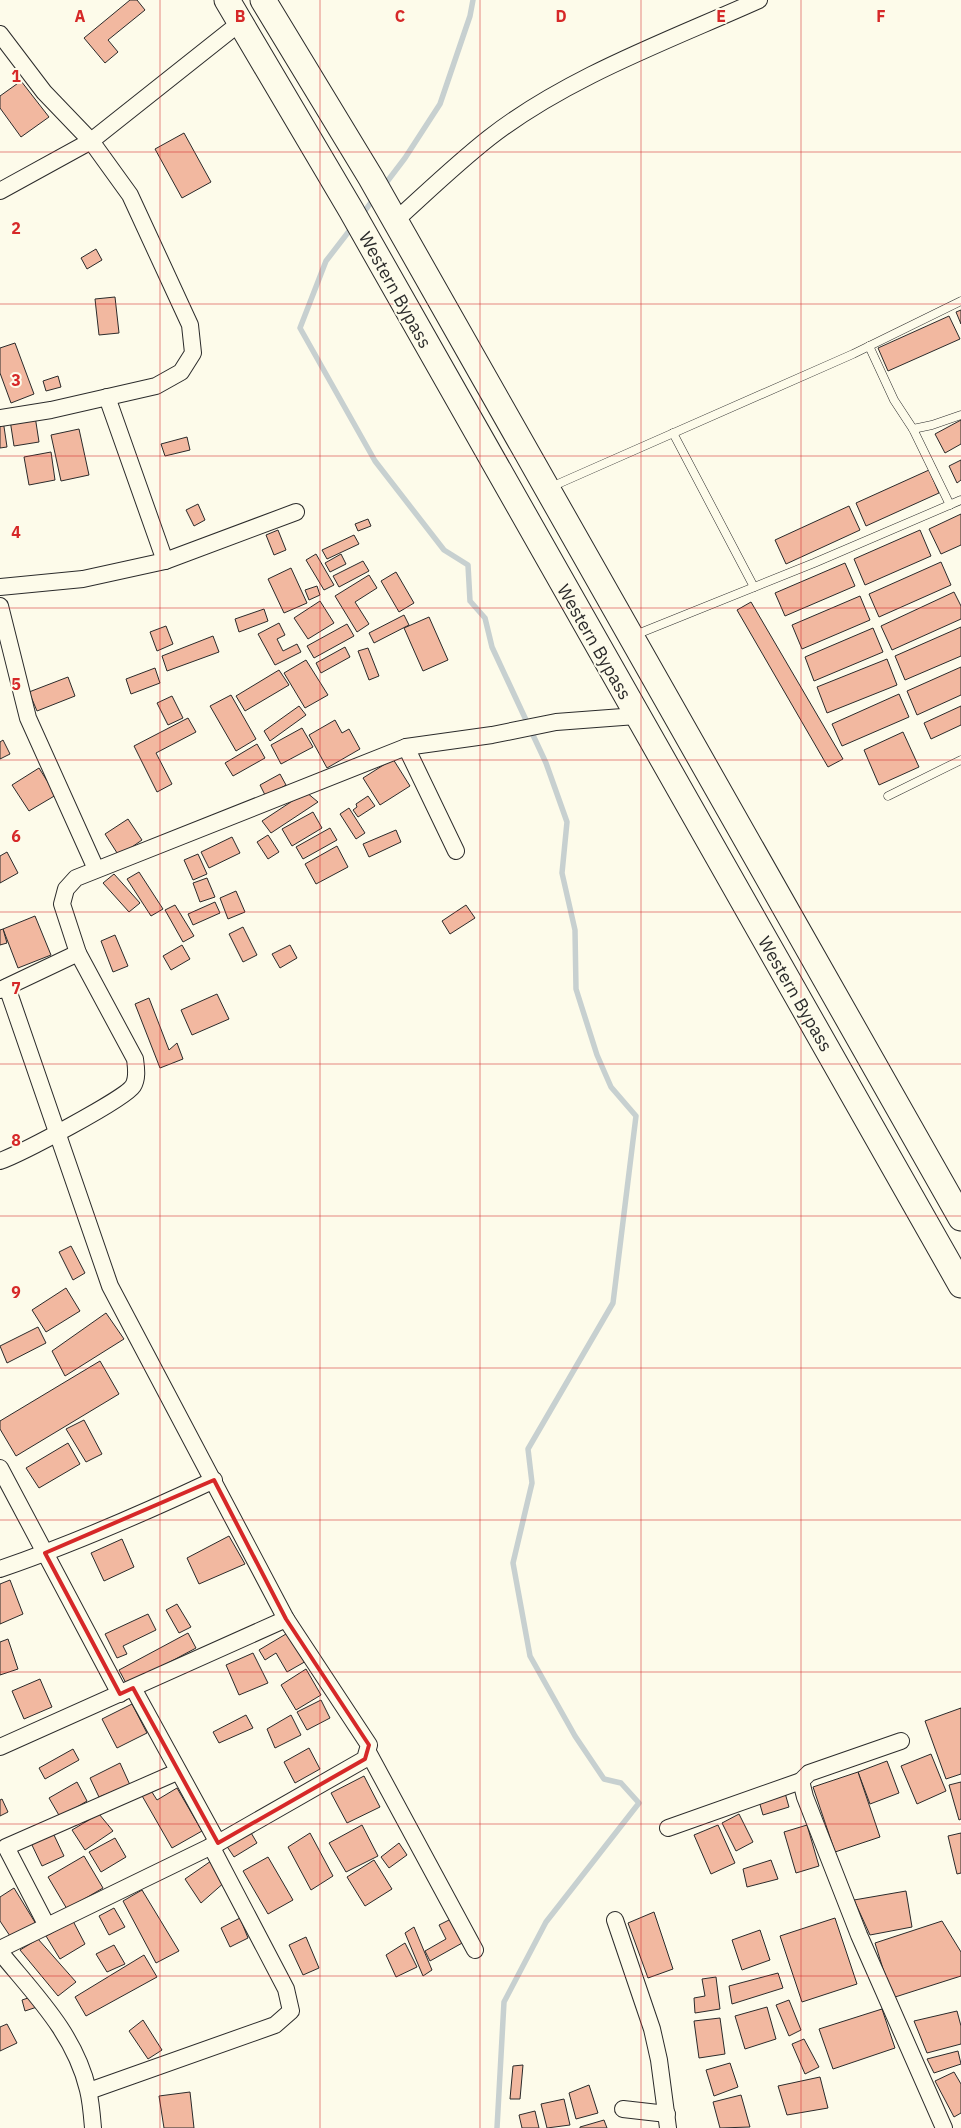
<svg xmlns="http://www.w3.org/2000/svg" width="961" height="2128" font-family="'IBM Plex Sans',sans-serif">
<style>
.lines{fill:none;stroke-linecap:round;stroke-linejoin:round}
.stream{stroke:#c7d0d0;stroke-width:5.5}
.building{fill:#f2b8a0;stroke:#2b2b2b}
.lane-casing{stroke:#2b2b2b;stroke-width:9}
.street-casing{stroke:#2b2b2b;stroke-width:18}
.primary-casing{stroke:#2b2b2b;stroke-width:27}
.lane{stroke:#fdfbea;stroke-width:8}
.street{stroke:#fdfbea;stroke-width:16}
.primary{stroke:#fdfbea;stroke-width:25}
.marked{fill:none;stroke:#d62828;stroke-width:4;stroke-linejoin:round}
.grid{fill:none;stroke:#d62828;stroke-width:1;stroke-opacity:0.55}
.labels{text-anchor:middle;stroke-width:4;stroke-linejoin:round;paint-order:stroke}
.street-label{font-size:18px;fill:#2b2b2b;stroke:#fdfbea}
.grid-label{font-size:16px;text-anchor:middle;font-weight:bold;fill:#d62828;stroke:#fdfbea;stroke-width:4;stroke-linejoin:round;paint-order:stroke}
</style>
<rect width="100%" height="100%" fill="#fdfbea"/>
<g class="lines">
<g class="stream">
<path d="M383 187 405 158 440 104 470 16 473 0"/>
<path d="M362 215 374 198"/>
<path d="M353 226 326 261 300 328 375 461 444 550 468 565 470 601 485 618 492 647 546 763 567 822 562 873 575 930 576 989 597 1055 611 1087 636 1116 613 1303 528 1449 532 1483 513 1563 530 1656 575 1736 604 1779 621 1783 639 1803 546 1922 504 2002 497 2128"/>
</g>
</g>
<g class="building">
<path d="M130 0H137L145 10 108 40 118 52 105 63 84 38Z"/>
<path d="M21 81 49 117 21 137 0 108V96Z"/>
<path d="M184 133 211 182 182 198 155 149Z"/>
<path d="M96 249 102 260 87 269 81 258Z"/>
<path d="M115 297 119 333 99 335 95 299Z"/>
<path d="M961 310V324L956 312Z"/>
<path d="M949 316 960 339 888 371 878 348Z"/>
<path d="M15 343 34 394 11 403 0 373V348Z"/>
<path d="M58 376 61 387 46 391 43 381Z"/>
<path d="M35 416 39 442 14 446 10 420Z"/>
<path d="M3 420 7 447 0 448V421Z"/>
<path d="M961 420V444L945 453 935 434Z"/>
<path d="M79 429 89 475 61 481 51 435Z"/>
<path d="M187 437 190 450 165 456 161 444Z"/>
<path d="M51 452 55 480 29 485 24 457Z"/>
<path d="M961 460V480L957 483 949 466Z"/>
<path d="M929 470 939 493 866 526 856 503Z"/>
<path d="M198 504 205 520 194 526 186 510Z"/>
<path d="M849 506 860 530 786 564 775 540Z"/>
<path d="M961 514V545L941 554 929 529Z"/>
<path d="M368 519 371 526 358 531 355 524Z"/>
<path d="M278 530 286 550 274 555 266 535Z"/>
<path d="M920 530 931 556 865 585 854 559Z"/>
<path d="M354 535 359 544 327 559 322 550Z"/>
<path d="M316 554 334 585 324 590 306 560Z"/>
<path d="M341 554 346 564 330 572 325 563Z"/>
<path d="M363 561 369 571 339 587 333 576Z"/>
<path d="M941 562 951 585 879 617 869 594Z"/>
<path d="M845 563 855 586 785 616 775 593Z"/>
<path d="M291 568 307 603 284 613 268 579Z"/>
<path d="M396 572 414 603 399 612 381 581Z"/>
<path d="M369 575 377 588 355 602 369 624 357 632 335 596Z"/>
<path d="M317 586 320 595 309 600 305 590Z"/>
<path d="M954 592 961 606V619L892 650 881 626Z"/>
<path d="M860 596 870 620 802 649 792 625Z"/>
<path d="M320 601 334 623 308 639 294 618Z"/>
<path d="M751 602 843 759 828 767 737 610Z"/>
<path d="M264 609 268 621 239 632 235 619Z"/>
<path d="M404 615 409 625 374 643 369 633Z"/>
<path d="M429 617 448 660 423 671 404 628Z"/>
<path d="M279 623 285 635 277 639 283 651 297 644 301 652 275 665 258 634Z"/>
<path d="M347 624 354 636 314 658 307 646Z"/>
<path d="M166 626 173 644 157 651 150 632Z"/>
<path d="M961 627V656L905 680 895 656Z"/>
<path d="M873 628 883 652 814 681 805 657Z"/>
<path d="M213 636 219 652 167 671 162 656Z"/>
<path d="M345 647 350 657 321 673 316 663Z"/>
<path d="M368 648 379 676 369 680 358 651Z"/>
<path d="M887 659 897 685 827 713 817 687Z"/>
<path d="M306 660 328 695 305 708 284 673Z"/>
<path d="M961 667V695L917 715 907 691Z"/>
<path d="M155 668 160 683 131 694 126 679Z"/>
<path d="M279 670 289 685 245 711 236 696Z"/>
<path d="M68 677 75 696 37 711 29 692Z"/>
<path d="M899 694 909 717 842 746 832 724Z"/>
<path d="M231 695 256 739 236 751 210 706Z"/>
<path d="M172 696 183 718 168 725 157 703Z"/>
<path d="M299 706 306 715 270 741 264 731Z"/>
<path d="M961 706V725L931 739 924 723Z"/>
<path d="M188 718 196 732 156 753 172 784 157 792 134 746Z"/>
<path d="M335 720 342 733 349 729 360 749 327 768 309 735Z"/>
<path d="M302 728 313 747 281 764 271 745Z"/>
<path d="M903 732 919 767 879 785 864 750Z"/>
<path d="M3 740 10 754 0 759V742Z"/>
<path d="M257 744 265 758 233 776 225 763Z"/>
<path d="M393 759 410 786 380 805 363 778Z"/>
<path d="M39 768 56 795 29 811 12 785Z"/>
<path d="M280 774 286 785 266 797 260 785Z"/>
<path d="M306 792 318 802 271 833 262 821Z"/>
<path d="M368 796 375 806 358 817 353 810 357 807 356 804Z"/>
<path d="M349 808 365 833 356 839 340 814Z"/>
<path d="M313 812 322 828 292 846 282 829Z"/>
<path d="M128 819 142 840 119 856 105 834Z"/>
<path d="M330 828 337 840 303 859 296 847Z"/>
<path d="M396 830 401 842 369 857 363 844Z"/>
<path d="M268 835 279 852 268 859 257 842Z"/>
<path d="M232 837 240 853 209 868 201 852Z"/>
<path d="M337 846 348 867 316 884 305 864Z"/>
<path d="M7 852 18 873 0 883V856Z"/>
<path d="M198 854 207 874 193 880 184 860Z"/>
<path d="M139 872 163 909 151 916 127 879Z"/>
<path d="M114 874 140 903 129 912 103 883Z"/>
<path d="M207 878 215 897 200 902 193 883Z"/>
<path d="M236 891 245 912 228 919 220 898Z"/>
<path d="M215 902 220 913 193 925 188 914Z"/>
<path d="M175 905 194 936 183 942 165 910Z"/>
<path d="M466 905 475 918 450 934 442 921Z"/>
<path d="M35 916 51 955 18 968 3 929Z"/>
<path d="M243 927 257 955 243 962 229 934Z"/>
<path d="M3 929 7 943 0 945V930Z"/>
<path d="M115 935 128 966 113 972 101 941Z"/>
<path d="M182 945 190 959 171 970 163 956Z"/>
<path d="M290 945 297 958 280 968 272 954Z"/>
<path d="M217 994 229 1019 192 1035 181 1010Z"/>
<path d="M149 998 169 1050 177 1043 183 1059 160 1068 135 1004Z"/>
<path d="M71 1246 85 1273 73 1280 59 1252Z"/>
<path d="M66 1288 80 1311 46 1332 32 1310Z"/>
<path d="M106 1313 124 1339 65 1376 52 1351Z"/>
<path d="M38 1327 46 1343 7 1363 0 1346Z"/>
<path d="M100 1361 119 1394 16 1456 0 1429V1421Z"/>
<path d="M84 1420 102 1454 86 1462 66 1429Z"/>
<path d="M68 1443 80 1464 39 1488 26 1468Z"/>
<path d="M229 1536 245 1564 199 1584 187 1558Z"/>
<path d="M122 1539 134 1567 104 1581 91 1553Z"/>
<path d="M10 1580 23 1614 0 1624V1584Z"/>
<path d="M177 1604 191 1627 179 1633 166 1610Z"/>
<path d="M148 1614 156 1630 123 1646 127 1654 117 1658 105 1634Z"/>
<path d="M291 1631 308 1660 287 1672 276 1653 265 1660 259 1650Z"/>
<path d="M188 1633 196 1648 127 1685 119 1670Z"/>
<path d="M8 1639 18 1669 0 1675V1642Z"/>
<path d="M253 1653 268 1683 239 1695 226 1665Z"/>
<path d="M306 1669 321 1695 296 1710 281 1685Z"/>
<path d="M40 1679 52 1707 24 1719 12 1691Z"/>
<path d="M321 1700 330 1718 307 1730 297 1712Z"/>
<path d="M132 1704 147 1733 117 1748 102 1719Z"/>
<path d="M961 1708V1774L946 1779 925 1721Z"/>
<path d="M246 1715 253 1728 219 1743 213 1732Z"/>
<path d="M291 1715 301 1735 275 1748 267 1729Z"/>
<path d="M309 1748 320 1769 295 1783 284 1762Z"/>
<path d="M73 1749 79 1760 45 1779 39 1768Z"/>
<path d="M931 1754 946 1791 917 1804 901 1766Z"/>
<path d="M887 1761 899 1793 870 1804 858 1772Z"/>
<path d="M120 1763 130 1785 99 1797 90 1778Z"/>
<path d="M858 1772 880 1837 835 1852 813 1787Z"/>
<path d="M364 1776 380 1807 347 1823 331 1793Z"/>
<path d="M77 1782 87 1801 60 1817 49 1798Z"/>
<path d="M961 1782V1819L959 1820 949 1785Z"/>
<path d="M177 1788 202 1831 172 1848 141 1794 150 1789 157 1800Z"/>
<path d="M785 1793 789 1807 763 1815 759 1801Z"/>
<path d="M2 1799 8 1812 0 1816V1800Z"/>
<path d="M99 1814 113 1831 85 1850 72 1830Z"/>
<path d="M739 1814 753 1842 736 1851 722 1823Z"/>
<path d="M362 1825 378 1856 346 1872 329 1843Z"/>
<path d="M718 1825 735 1863 711 1874 694 1835Z"/>
<path d="M807 1825 819 1866 796 1873 784 1832Z"/>
<path d="M250 1831 257 1843 234 1857 226 1845Z"/>
<path d="M53 1833 64 1856 42 1866 31 1843Z"/>
<path d="M310 1833 333 1876 311 1890 288 1847Z"/>
<path d="M961 1833V1873L957 1874 948 1836Z"/>
<path d="M115 1838 126 1857 101 1872 89 1852Z"/>
<path d="M399 1843 407 1855 389 1868 381 1857Z"/>
<path d="M84 1856 103 1888 67 1909 48 1877Z"/>
<path d="M268 1857 293 1900 268 1914 243 1871Z"/>
<path d="M374 1860 392 1889 365 1906 347 1877Z"/>
<path d="M771 1860 778 1879 747 1887 743 1869Z"/>
<path d="M211 1861 226 1881 201 1903 185 1879Z"/>
<path d="M14 1888 36 1924 12 1939 0 1921V1897Z"/>
<path d="M142 1890 179 1951 156 1963 123 1901Z"/>
<path d="M906 1891 912 1927 870 1935 854 1900Z"/>
<path d="M114 1908 125 1927 109 1935 99 1916Z"/>
<path d="M654 1912 673 1969 648 1978 628 1923Z"/>
<path d="M240 1918 248 1938 230 1947 221 1928Z"/>
<path d="M835 1918 857 1984 802 2002 780 1936Z"/>
<path d="M451 1919 464 1942 430 1961 425 1951 446 1939 439 1925Z"/>
<path d="M73 1921 85 1944 60 1959 46 1936Z"/>
<path d="M942 1921 961 1952V1976L892 1998 875 1943Z"/>
<path d="M414 1927 432 1970 423 1976 405 1933Z"/>
<path d="M760 1930 770 1960 742 1970 732 1940Z"/>
<path d="M306 1937 319 1968 303 1975 289 1945Z"/>
<path d="M38 1939 76 1982 58 1996 20 1950Z"/>
<path d="M405 1943 417 1967 396 1977 386 1955Z"/>
<path d="M114 1945 125 1964 107 1972 96 1954Z"/>
<path d="M144 1955 157 1977 86 2016 75 1997Z"/>
<path d="M778 1973 783 1988 732 2004 729 1986Z"/>
<path d="M716 1977 720 2009 695 2013 694 1998 705 1996 702 1979Z"/>
<path d="M34 1996 40 2006 25 2011 22 2000Z"/>
<path d="M789 2000 801 2030 789 2036 776 2005Z"/>
<path d="M767 2007 776 2039 745 2049 735 2016Z"/>
<path d="M882 2009 895 2048 833 2069 819 2029Z"/>
<path d="M957 2011 961 2026V2044L927 2053 914 2021Z"/>
<path d="M720 2018 725 2054 699 2058 694 2021Z"/>
<path d="M143 2020 162 2050 148 2059 129 2031Z"/>
<path d="M7 2024 17 2043 0 2051V2027Z"/>
<path d="M804 2039 819 2067 805 2074 792 2044Z"/>
<path d="M958 2051 961 2064 934 2073 927 2059Z"/>
<path d="M730 2063 738 2087 714 2096 706 2070Z"/>
<path d="M523 2065 520 2099H510L513 2066Z"/>
<path d="M954 2072 961 2084V2113L954 2117 935 2081Z"/>
<path d="M820 2077 828 2108 787 2115 778 2086Z"/>
<path d="M589 2085 598 2113 576 2119 569 2093Z"/>
<path d="M190 2092 194 2128H164L159 2096Z"/>
<path d="M741 2095 750 2127 720 2128 713 2102Z"/>
<path d="M564 2099 570 2125 547 2128 541 2104Z"/>
<path d="M535 2111 539 2128H522L519 2115Z"/>
<path d="M604 2120 607 2128H580V2127Z"/>
</g>
<g class="lines">
<defs>
<g id="lane">
<path d="M869 346 894 400 913 429 950 505"/>
<path d="M913 429 932 425 961 415"/>
<path d="M673 433 754 587"/>
<path d="M551 487 853 354 961 301"/>
<path d="M635 635 814 563 961 500"/>
<path d="M888 796 961 760"/>
</g>
<g id="street">
<path d="M0 34 44 92 91 141 130 195 190 325 193 353 181 372 156 386 51 410 0 418"/>
<path d="M0 191 91 141 241 22"/>
<path d="M395 221C426 193 456 164 489 138 567 77 670 40 759 0"/>
<path d="M107 397 165 561"/>
<path d="M0 587 83 579 165 561 296 512"/>
<path d="M0 606 28 718 96 869"/>
<path d="M406 747 456 851"/>
<path d="M0 990 78 953"/>
<path d="M0 1161C20 1154 125 1099 133 1086 138 1078 136 1067 135 1059L78 953 62 904 66 889 76 878 406 747 492 735 556 722 636 716"/>
<path d="M0 1468 120 1694"/>
<path d="M0 1569C73 1544 144 1513 214 1480"/>
<path d="M133 1688 218 1843"/>
<path d="M0 1747 286 1619"/>
<path d="M368 1752 475 1950"/>
<path d="M801 1781 805 1797 859 1935 944 2128"/>
<path d="M668 1828 801 1781 809 1773 901 1741"/>
<path d="M615 1920 652 2029 659 2060 668 2128"/>
<path d="M47 1926 6 1847 177 1772"/>
<path d="M0 1949 218 1843 365 1759 369 1745 286 1619 110 1286 7 987"/>
<path d="M0 1952C35 1995 75 2034 88 2090 91 2102 92 2116 93 2128"/>
<path d="M89 2091 275 2025 291 2011 286 1989 211 1846"/>
<path d="M623 2109 667 2114"/>
</g>
<g id="primary">
<path d="M227 0 351 210 961 1285"/>
<path d="M263 0 371 178 961 1218"/>
</g>
</defs>
<use href="#lane" class="lane-casing"/>
<use href="#street" class="street-casing"/>
<use href="#primary" class="primary-casing"/>
<use href="#lane" class="lane"/>
<use href="#street" class="street"/>
<use href="#primary" class="primary"/>
</g>
<path class="marked" d="M214 1480 286 1619 369 1745 365 1759 218 1843 133 1688 120 1694 45 1553Z"/>
<path class="grid" d="M160 0V2128M320 0V2128M480 0V2128M641 0V2128M801 0V2128M0 152H961M0 304H961M0 456H961M0 608H961M0 760H961M0 912H961M0 1064H961M0 1216H961M0 1368H961M0 1520H961M0 1672H961M0 1824H961M0 1976H961"/>
<g class="labels">
<g class="street-label">
<text transform="translate(395 290) rotate(61)" y="6">Western Bypass</text>
<text transform="translate(594 642) rotate(60)" y="6">Western Bypass</text>
<text transform="translate(795 994) rotate(60)" y="6">Western Bypass</text>
</g>
</g>
<g class="grid-label">
<text x="80" y="22">A</text>
<text x="240" y="22">B</text>
<text x="400" y="22">C</text>
<text x="561" y="22">D</text>
<text x="721" y="22">E</text>
<text x="881" y="22">F</text>
<text x="16" y="82">1</text>
<text x="16" y="234">2</text>
<text x="16" y="386">3</text>
<text x="16" y="538">4</text>
<text x="16" y="690">5</text>
<text x="16" y="842">6</text>
<text x="16" y="994">7</text>
<text x="16" y="1146">8</text>
<text x="16" y="1298">9</text>
</g>
</svg>
